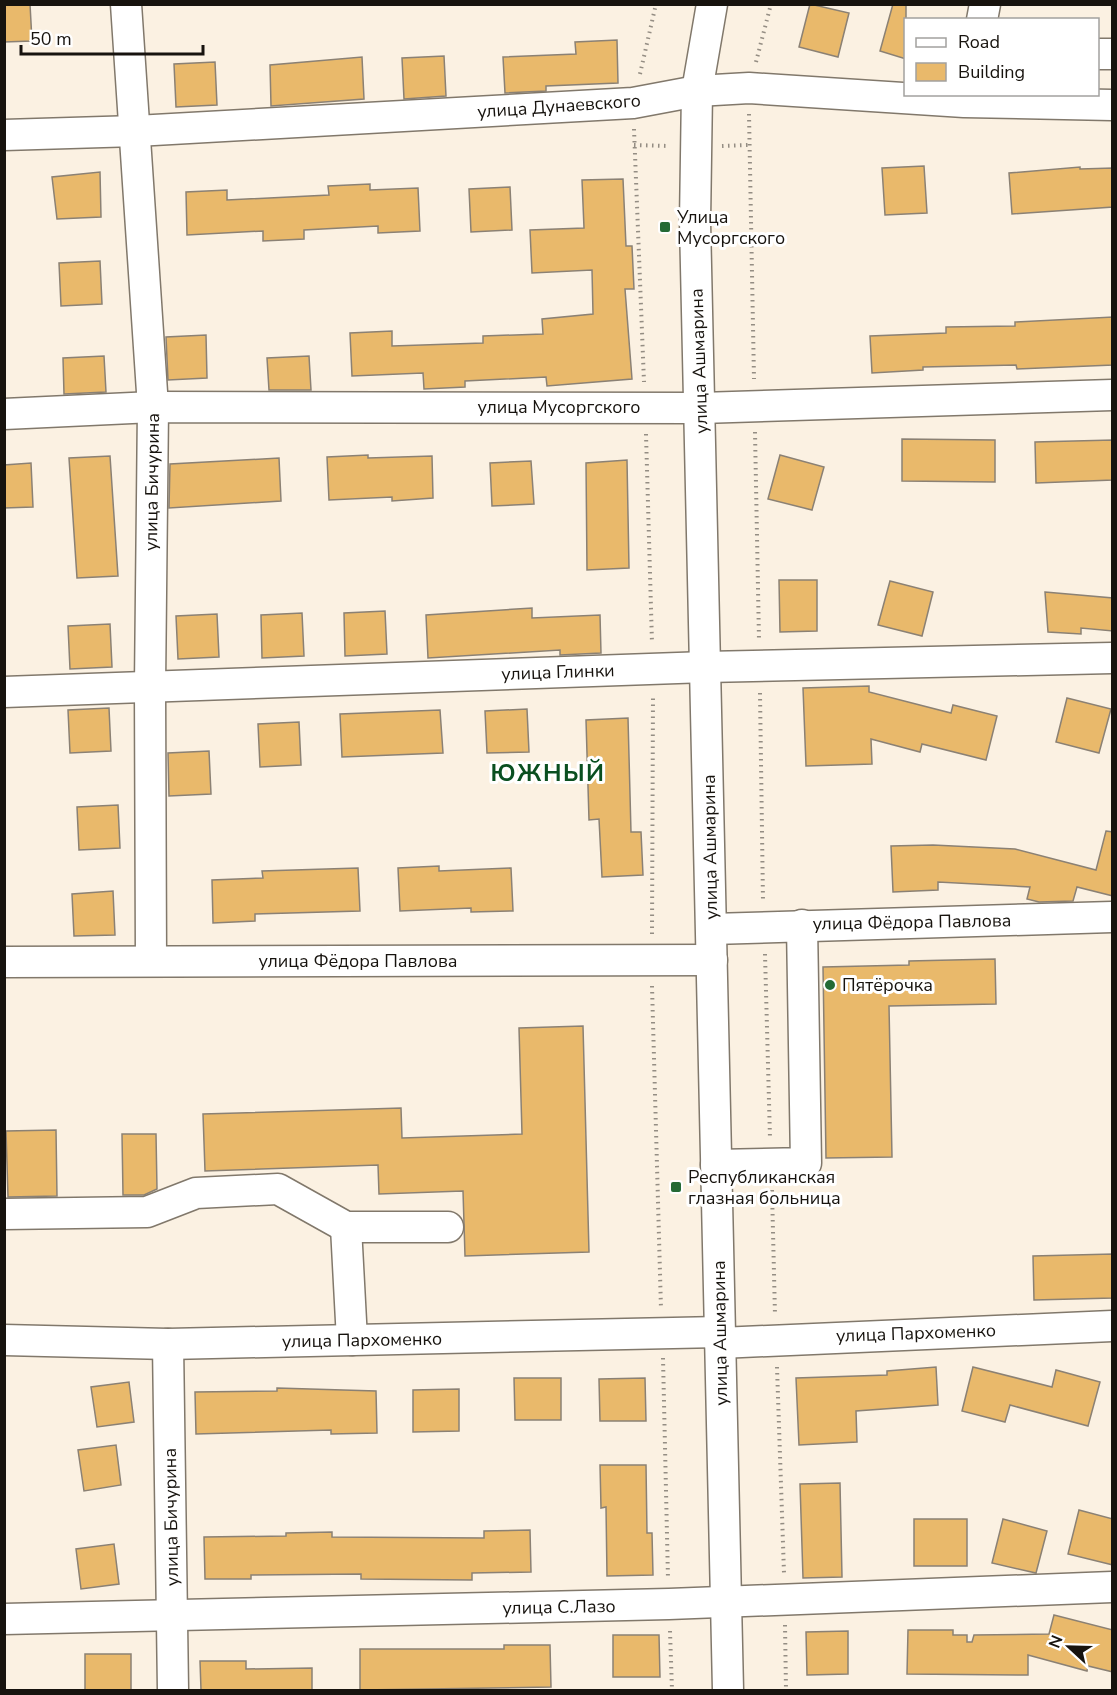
<svg xmlns="http://www.w3.org/2000/svg" width="1117" height="1695" font-family="'Nunito Sans',sans-serif">
<style>
.building{fill:#e9b96b;stroke:#8b8174;stroke-width:1.5}
.lines{fill:none;stroke-linecap:round;stroke-linejoin:round}
.minor-casing{stroke:#81786b;stroke-width:33}
.path{stroke:#948d83;stroke-width:4;stroke-dasharray:1.5 4.5;stroke-linecap:butt}
.minor{stroke:#fff;stroke-width:30}
.poi-dot{fill:#246a36;stroke:#fff;stroke-width:2}
.labels{text-anchor:middle;stroke-width:6;stroke-linejoin:round;paint-order:stroke}
.street-label{font-size:18px;fill:#17130e;stroke:#fff}
.poi-label{font-size:18px;fill:#17130e;stroke:#fff;text-anchor:start}
.district-label{font-size:24px;font-weight:bold;letter-spacing:1.5px;fill:#0a4f20;stroke:#fff}
</style>
<rect width="100%" height="100%" fill="#fbf1e2"/>
<g class="building">
<path d="M4 4H30L32 41 4 42Z"/>
<path d="M810 4 849 13 838 57 799 47Z"/>
<path d="M893 4H906V59L880 51Z"/>
<path d="M617 40 618 83 546 86V91L505 93 503 57 576 54 575 42Z"/>
<path d="M444 56 446 96 404 99 402 58Z"/>
<path d="M362 57 364 99 271 106 270 65Z"/>
<path d="M215 62 217 105 176 107 174 64Z"/>
<path d="M924 166 927 213 885 215 882 168Z"/>
<path d="M1080 167V169L1113 168V207L1012 214 1009 173Z"/>
<path d="M100 172 101 217 57 219 52 177Z"/>
<path d="M623 179 626 246H632L634 289H625L632 379 547 386 546 377 465 381V387L424 389 423 373 352 376 350 333 392 331V346L483 343V336L543 334 542 319 593 314 592 270 532 273 530 230 584 228 582 180Z"/>
<path d="M370 184V190L418 188 420 231 378 233V226L304 230V239L263 241V231L187 235 186 192 227 190V200L329 195 328 186Z"/>
<path d="M510 187 512 230 471 232 469 189Z"/>
<path d="M100 261 102 304 61 306 59 263Z"/>
<path d="M1113 317V365L1017 369 1016 365 923 367V370L872 373 870 336 946 333V327L1015 326V322Z"/>
<path d="M206 335 207 378 168 380 166 337Z"/>
<path d="M104 356 106 392 64 394 63 358Z"/>
<path d="M309 356 311 390H269L267 358Z"/>
<path d="M902 439 995 440V482L902 481Z"/>
<path d="M1113 440V480L1036 483 1035 442Z"/>
<path d="M368 455V458L432 456 433 498 392 501V497L329 500 327 457Z"/>
<path d="M780 455 824 467 812 510 768 499Z"/>
<path d="M110 456 118 576 77 578 69 458Z"/>
<path d="M279 458 281 501 169 508 170 464Z"/>
<path d="M627 460 629 568 587 570 586 463Z"/>
<path d="M531 461 534 504 492 506 490 463Z"/>
<path d="M31 463 33 507 4 508V465Z"/>
<path d="M779 580H817V631L780 632Z"/>
<path d="M890 581 933 592 922 636 878 625Z"/>
<path d="M1045 592 1113 598V631L1081 628V634L1048 632Z"/>
<path d="M532 608V618L600 615 601 653 560 655V650L428 658 426 615Z"/>
<path d="M385 611 387 654 345 656 344 613Z"/>
<path d="M302 613 304 656 262 658 261 615Z"/>
<path d="M217 614 219 657 178 659 176 616Z"/>
<path d="M110 624 112 667 70 669 68 626Z"/>
<path d="M869 686V692L951 713 953 705 997 716 986 760 922 744 920 752 871 739 872 764 806 766 803 688Z"/>
<path d="M1067 698 1111 709 1099 753 1056 742Z"/>
<path d="M109 708 111 751 70 753 68 710Z"/>
<path d="M527 709 529 752 487 753 485 711Z"/>
<path d="M440 710 443 753 342 757 340 714Z"/>
<path d="M628 718 631 832H641L643 875 602 877 599 819 589 820 586 720Z"/>
<path d="M299 722 301 765 260 767 258 724Z"/>
<path d="M209 751 211 794 169 796 168 753Z"/>
<path d="M118 805 120 848 79 850 77 807Z"/>
<path d="M1106 831 1113 832V896L1077 887 1073 901 1039 902 1027 899 1030 887 938 882V890L893 892 891 846 933 845 1015 849 1096 870Z"/>
<path d="M439 866V871L511 868 513 911 471 912V908L400 911 398 868Z"/>
<path d="M358 868 360 911 255 914V921L213 923 212 880 263 878 262 871Z"/>
<path d="M113 891 115 935 74 936 72 894Z"/>
<path d="M995 959 996 1004 889 1006 892 1157 826 1158 823 967 909 965V961Z"/>
<path d="M583 1026 589 1252 465 1256 463 1191 379 1194 378 1165 205 1171 203 1114 401 1108 402 1138 522 1134 519 1028Z"/>
<path d="M56 1130 57 1196 8 1197 6 1131Z"/>
<path d="M122 1134H156L157 1189 144 1195H123Z"/>
<path d="M1113 1254V1298L1034 1300 1033 1256Z"/>
<path d="M936 1367 938 1405 856 1411 857 1442 799 1445 796 1378 887 1375V1371Z"/>
<path d="M973 1367 1052 1387 1056 1370 1100 1382 1088 1426 1010 1405 1005 1422 962 1411Z"/>
<path d="M514 1378H561V1420H515Z"/>
<path d="M645 1378 646 1421H600L599 1379Z"/>
<path d="M129 1382 134 1422 97 1427 91 1387Z"/>
<path d="M277 1388 376 1391 377 1433 331 1434V1430L196 1434 195 1392 277 1391Z"/>
<path d="M459 1389V1431L413 1432V1390Z"/>
<path d="M116 1445 121 1485 84 1491 78 1450Z"/>
<path d="M600 1465H646L647 1533H652L653 1575 607 1576 606 1507 601 1508Z"/>
<path d="M840 1483 842 1577 803 1578 800 1484Z"/>
<path d="M1079 1510 1113 1519V1565L1068 1554Z"/>
<rect x="914" y="1519" width="53" height="47"/>
<path d="M1003 1519 1047 1531 1036 1573 992 1563Z"/>
<path d="M530 1530 531 1572 472 1573V1580L361 1579V1574L251 1575V1579H205L204 1537 286 1536V1533L332 1532V1537L484 1538V1531Z"/>
<path d="M114 1544 119 1584 81 1589 76 1549Z"/>
<path d="M1054 1615 1113 1630V1672L1088 1666 1087 1671 1028 1655V1675L907 1674 908 1630H953V1635H967V1642H972L974 1635 1049 1634Z"/>
<path d="M848 1631V1674L807 1675 806 1632Z"/>
<path d="M613 1635H659L660 1677H613Z"/>
<path d="M504 1645H550L551 1687 360 1690V1649H504Z"/>
<rect x="85" y="1654" width="46" height="36"/>
<path d="M200 1661H246V1669L312 1668V1690H201Z"/>
</g>
<g class="lines">
<defs>
<g id="minor">
<path d="M126 4 153 407 150 686 151 961"/>
<path d="M712 4 697 91 695 222 728 1690"/>
<path d="M982 20 985 4"/>
<path d="M1098 54H1112"/>
<path d="M4 135 136 131 633 103 697 91 749 88 964 102 1112 105"/>
<path d="M4 414 153 407 701 408 1112 395"/>
<path d="M4 692 706 667 1112 658"/>
<path d="M712 929 1112 917"/>
<path d="M4 962 712 960"/>
<path d="M716 1165 806 1163 802 925"/>
<path d="M4 1214 147 1212 196 1193 278 1189 346 1227H448"/>
<path d="M346 1227 352 1340"/>
<path d="M4 1340 168 1344 720 1332"/>
<path d="M720 1343 1112 1326"/>
<path d="M168 1344 173 1690"/>
<path d="M4 1619 669 1604 1112 1587"/>
</g>
</defs>
<use href="#minor" class="minor-casing"/>
<g class="path">
<path d="M756 62 771 4"/>
<path d="M640 74 656 4"/>
<path d="M749 114 754 379"/>
<path d="M634 129 644 382"/>
<path d="M634 145 669 146"/>
<path d="M722 146 749 145"/>
<path d="M755 432 759 640"/>
<path d="M646 434 652 643"/>
<path d="M760 693 763 901"/>
<path d="M652 934 653 695"/>
<path d="M765 954 770 1138"/>
<path d="M652 986 661 1309"/>
<path d="M772 1190 775 1315"/>
<path d="M663 1358 668 1579"/>
<path d="M777 1367 784 1573"/>
<path d="M785 1625 786 1690"/>
<path d="M670 1631 672 1690"/>
</g>
<use href="#minor" class="minor"/>
</g>
<g class="poi-dot">
<rect x="659" y="221" width="12" height="12" rx="3"/>
<circle cx="830" cy="985" r="6"/>
<rect x="670" y="1181" width="12" height="12" rx="3"/>
</g>
<g class="labels">
<g class="street-label">
<text transform="translate(559 106) rotate(-4)" y="6">улица Дунаевского</text>
<text transform="translate(699 361) rotate(-92)" y="6">улица Ашмарина</text>
<text x="559" y="413">улица Мусоргского</text>
<text transform="translate(152 482) rotate(-89)" y="6">улица Бичурина</text>
<text transform="translate(558 672) rotate(-2)" y="6">улица Глинки</text>
<text transform="translate(710 847) rotate(-91)" y="6">улица Ашмарина</text>
<text transform="translate(912 922) rotate(-1)" y="6">улица Фёдора Павлова</text>
<text x="358" y="967">улица Фёдора Павлова</text>
<text transform="translate(720 1333) rotate(-91)" y="6">улица Ашмарина</text>
<text transform="translate(916 1333) rotate(-2)" y="6">улица Пархоменко</text>
<text transform="translate(362 1340) rotate(-1)" y="6">улица Пархоменко</text>
<text transform="translate(171 1517) rotate(-91)" y="6">улица Бичурина</text>
<text transform="translate(559 1607) rotate(-1)" y="6">улица С.Лазо</text>
</g>
<g class="poi-label">
<text x="677" y="223">Улица<tspan x="677" dy="21">Мусоргского</tspan></text>
<text x="842" y="991">Пятёрочка</text>
<text x="688" y="1183">Республиканская<tspan x="688" dy="21">глазная больница</tspan></text>
</g>
<g class="district-label">
<text x="548" y="781">ЮЖНЫЙ</text>
</g>
</g>
<rect width="1117" height="1695" fill="none" stroke="#17130e" stroke-width="12"/>
<rect x="904" y="18" width="195" height="78" fill="#ffffff" stroke="#a2a19f" stroke-width="1.5"/>
<rect x="916" y="38" width="30" height="9" fill="#ffffff" stroke="#a2a19f" stroke-width="1.5"/>
<text x="958" y="48" font-size="18" fill="#17130e">Road</text>
<rect x="916" y="63" width="30" height="18" fill="#e9b96b" stroke="#a2a19f" stroke-width="1.5"/>
<text x="958" y="78" font-size="18" fill="#17130e">Building</text>
<g transform="translate(1069 1647) rotate(292)" stroke="#ffffff" stroke-width="4.5" paint-order="stroke">
<path d="M0-4.5L10 22L0 15L-10 22Z" fill="#17130e"/>
<text y="-9" font-size="16" font-weight="bold" text-anchor="middle" fill="#17130e">N</text>
</g>
<path d="M21 45v9h182v-9" fill="none" stroke="#17130e" stroke-width="3"/>
<text x="30" y="45" font-size="18" fill="#17130e" stroke="#ffffff" stroke-width="4.5" paint-order="stroke">50 m</text>
</svg>
